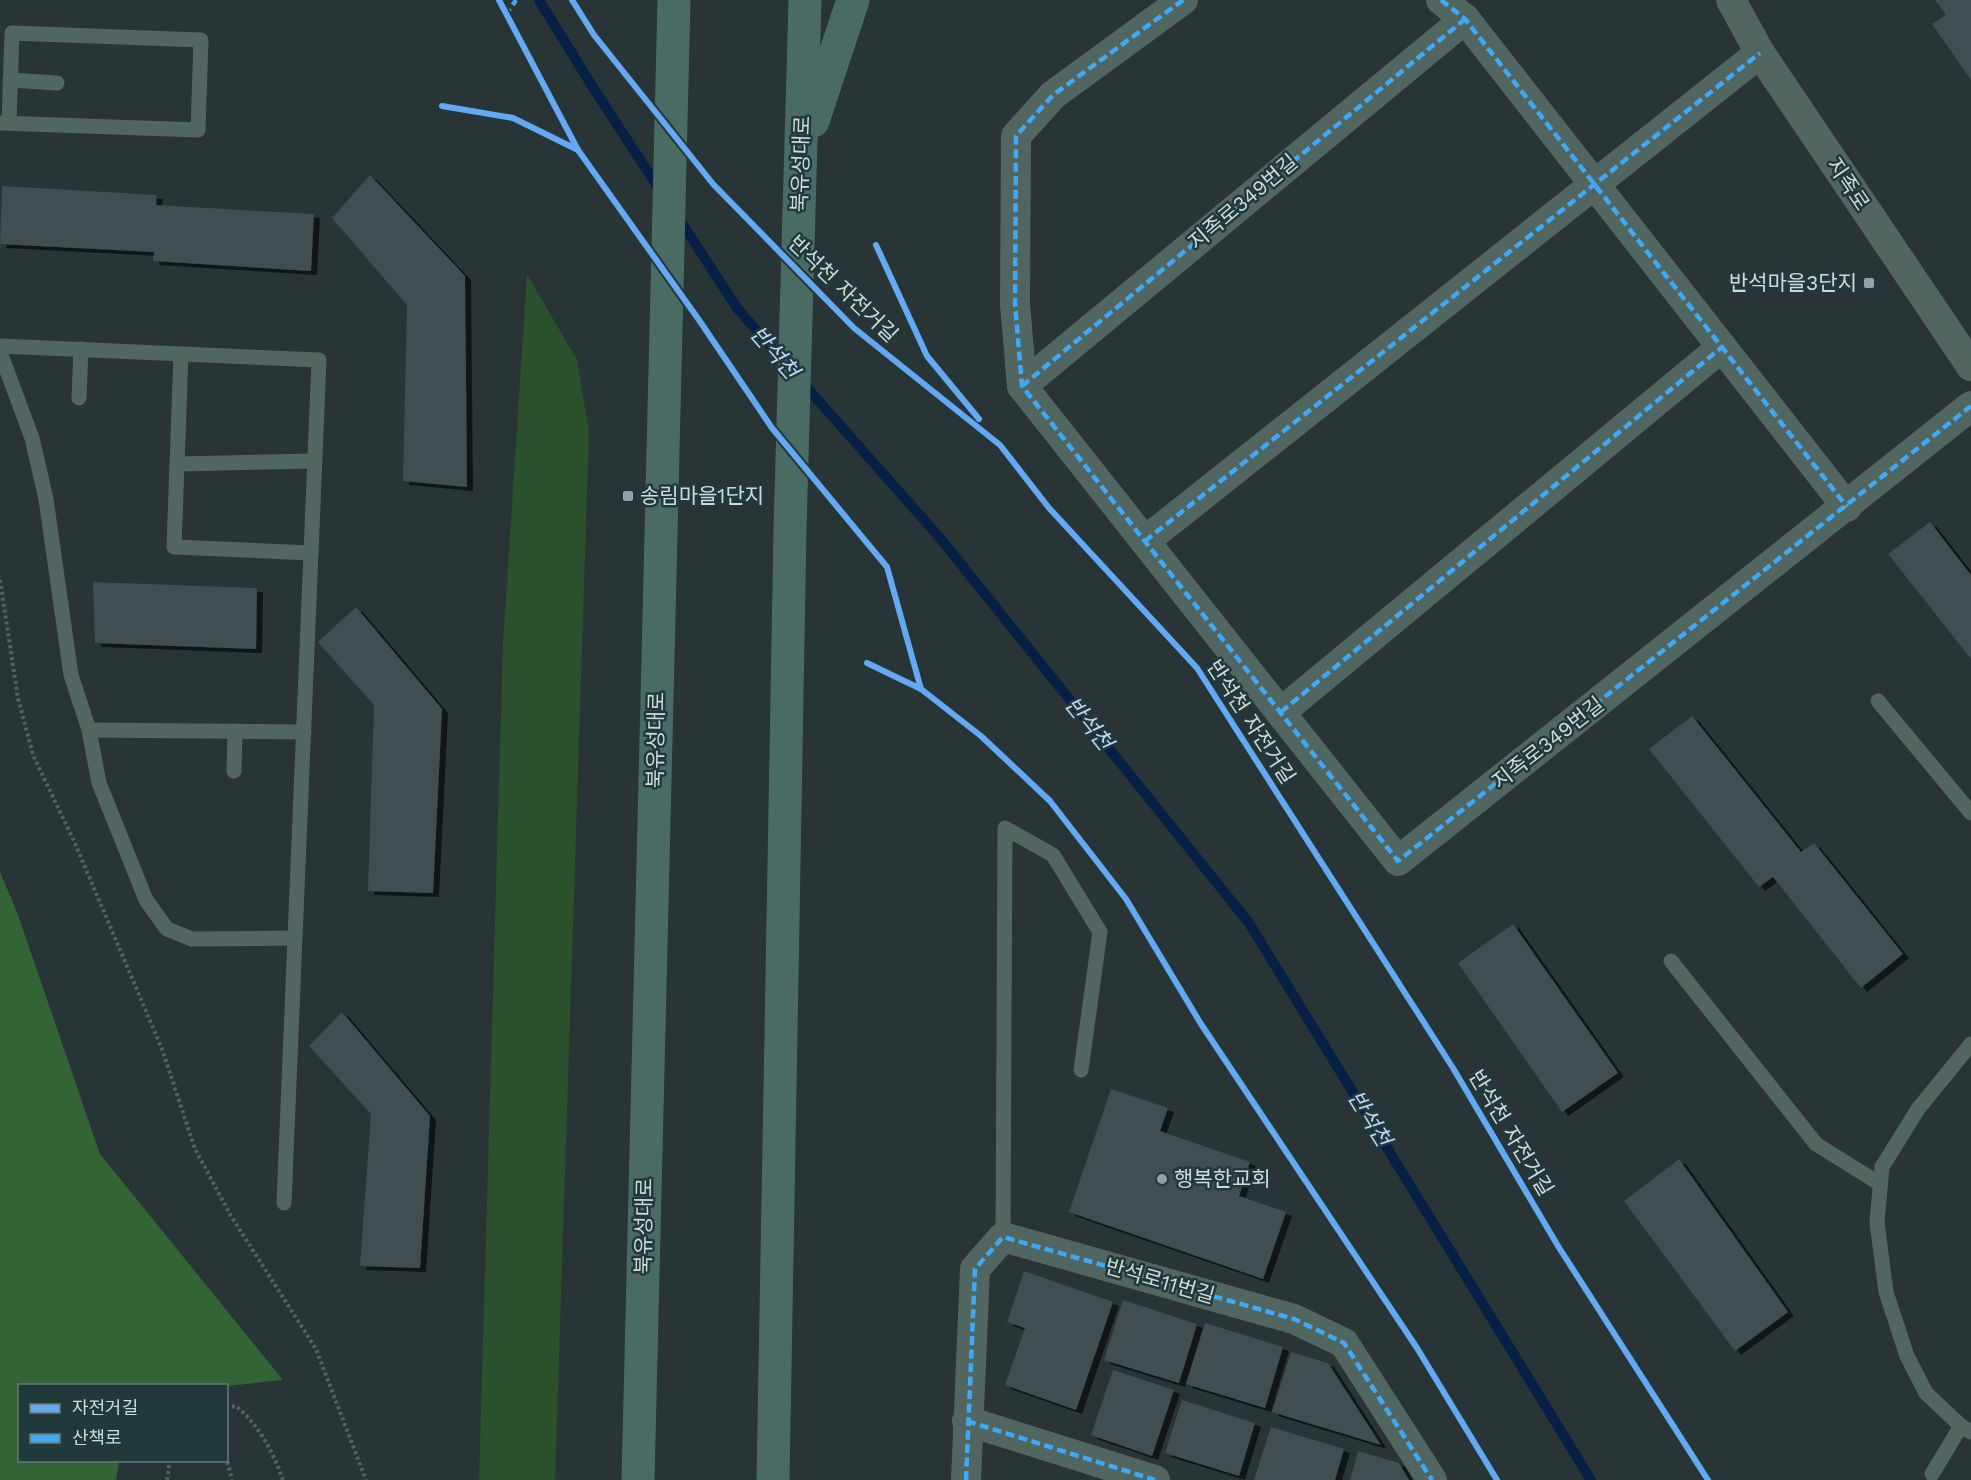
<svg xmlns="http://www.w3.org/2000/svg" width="1971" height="1480" font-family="'Work Sans','Noto Sans KR',sans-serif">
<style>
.green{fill:#2a512c}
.forest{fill:#326435}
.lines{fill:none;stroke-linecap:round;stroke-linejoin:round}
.stream{stroke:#061f44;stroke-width:10}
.building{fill:#3f4d51;filter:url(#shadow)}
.path{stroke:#52625f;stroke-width:4;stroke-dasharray:3 3;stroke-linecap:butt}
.lane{stroke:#526661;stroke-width:15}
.street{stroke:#526661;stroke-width:30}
.primary{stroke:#496b64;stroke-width:33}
.quiet{stroke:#3fa9f5;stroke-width:4.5;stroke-dasharray:9 4.5;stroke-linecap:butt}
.cycleway-casing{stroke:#22393b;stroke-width:10}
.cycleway{stroke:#66a8f1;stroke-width:6}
.poi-dot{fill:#93a1a2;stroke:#22393b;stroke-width:2}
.labels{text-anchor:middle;stroke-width:5;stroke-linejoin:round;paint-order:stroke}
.street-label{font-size:21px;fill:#cddbdc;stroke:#22393b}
.poi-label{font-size:21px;fill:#cddbdc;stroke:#22393b;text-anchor:start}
.water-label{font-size:22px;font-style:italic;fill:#c0d6f8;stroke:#22393b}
</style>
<defs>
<filter id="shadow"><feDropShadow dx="6" dy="4" stdDeviation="0" flood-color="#0009"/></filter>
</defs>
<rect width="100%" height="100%" fill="#283435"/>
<path class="green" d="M527 274 577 360 589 432 555 1480H479L503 643Z"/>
<path class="forest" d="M0 872 17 912 100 1154 283 1380 227 1386H20V1460L119 1461 116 1480H0Z"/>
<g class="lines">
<g class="stream">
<path d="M539 0 594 89 661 192"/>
<path d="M678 217 737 308 788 366"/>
<path d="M802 382 940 538 1249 923 1591 1480"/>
</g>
</g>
<g class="building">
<path d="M1935 0H1971V80L1932 24 1946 15Z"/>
<path d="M370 175 465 276 467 487 403 481 407 305 332 218Z"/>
<path d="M2 186 157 195 156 205 314 214 311 271 153 261 154 252 0 244Z"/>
<path d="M1930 522 1971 575V659L1888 554Z"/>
<path d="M93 582 257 588 256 649 95 643Z"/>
<path d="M356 607 442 709 433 893 368 891 374 705 318 642Z"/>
<path d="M1692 716 1801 852 1814 843 1903 954 1861 988 1773 877 1759 887 1649 749Z"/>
<path d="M1513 924 1618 1073 1562 1112 1458 963Z"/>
<path d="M342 1012 430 1116 420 1268 360 1266 371 1114 309 1046Z"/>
<path d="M1111 1089 1168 1108 1160 1131 1250 1162 1239 1196 1286 1212 1263 1279 1069 1212Z"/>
<path d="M1679 1159 1788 1312 1735 1351 1624 1201Z"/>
<path d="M1024 1271 1113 1302 1076 1410 1005 1385 1025 1328 1007 1322Z"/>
<path d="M1123 1300 1197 1324 1179 1383 1104 1360Z"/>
<path d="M1205 1323 1283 1347 1265 1408 1186 1384Z"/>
<path d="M1291 1352 1328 1363 1381 1445 1272 1412Z"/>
<path d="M1113 1370 1174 1390 1152 1456 1091 1435Z"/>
<path d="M1182 1400 1255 1423 1239 1476 1165 1453Z"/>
<path d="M1271 1427 1344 1449 1335 1480H1254Z"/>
<path d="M1358 1451 1399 1463 1409 1480H1350Z"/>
</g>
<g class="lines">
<g class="path">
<path d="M0 580 18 698 33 755 74 841 162 1049 195 1149 231 1216 316 1349 366 1480"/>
<path d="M867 663 921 689 981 736 1050 801 1126 899 1201 1024 1417 1348 1497 1480"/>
<path d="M226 1408 236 1406C259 1425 273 1452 283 1480"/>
<path d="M226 1456 232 1480"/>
<path d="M167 1480 170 1460"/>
</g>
<g class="lane">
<path d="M10 80 57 83"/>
<path d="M0 123 198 130 201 40 12 33 9 122"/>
<path d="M0 346 319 360 284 1203"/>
<path d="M0 352 32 438 46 499 71 675 89 730 99 783 146 900 167 929 192 939 295 938"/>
<path d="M181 354 174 547 311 553"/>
<path d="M79 398 81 349"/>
<path d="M177 464 315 461"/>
<path d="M1878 701 1971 813"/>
<path d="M89 730 304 732"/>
<path d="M234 771 235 731"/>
<path d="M1671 961 1816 1144 1880 1184"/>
<path d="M1971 1044 1918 1109 1882 1167 1877 1222 1886 1292 1907 1356 1926 1393 1961 1426 1971 1432"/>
<path d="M1003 1237 1005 828 1053 855 1100 932 1081 1070"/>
<path d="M1932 1474 1961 1426"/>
</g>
<g class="street">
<path d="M1183 0 1053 95 1016 136 1015 304 1022 386 1398 861 1971 406"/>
<path d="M1441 0 1465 19 1847 507"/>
<path d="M1731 0 1760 53 1971 366"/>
<path d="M1022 386 1465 19"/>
<path d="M1145 541 1760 53"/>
<path d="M1281 712 1722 347"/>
<path d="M967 1421 1155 1480"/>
<path d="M966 1480 975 1269 1003 1237 1294 1319 1344 1343 1432 1480"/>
</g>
<g class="primary">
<path d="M813 121 853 0"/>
<path d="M638 1480 674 0"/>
<path d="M773 1480 790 529 805 0"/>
</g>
<g class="quiet">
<path d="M1183 0 1053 95 1016 136 1015 304 1022 386 1398 861 1971 406"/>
<path d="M1441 0 1465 19 1847 507"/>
<path d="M505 16 516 0"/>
<path d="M1022 386 1465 19"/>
<path d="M1145 541 1760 53"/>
<path d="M1281 712 1722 347"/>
<path d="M967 1421 1155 1480"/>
<path d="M966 1480 975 1269 1003 1237 1294 1319 1344 1343 1432 1480"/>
</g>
<defs>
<g id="cycleway">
<path d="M499 0 578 150 699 320 772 428 887 567 921 689"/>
<path d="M572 0 594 35 713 184 854 328 1000 445 1049 508 1197 668 1453 1068 1558 1246 1708 1480"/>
<path d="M442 106 513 118 578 150"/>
<path d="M876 245 927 356 979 419"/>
<path d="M867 663 921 689 981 736 1050 801 1126 899 1201 1024 1417 1348 1497 1480"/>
</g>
</defs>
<use href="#cycleway" class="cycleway-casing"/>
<use href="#cycleway" class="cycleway"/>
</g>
<g class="poi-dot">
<rect x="1863" y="277" width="12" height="12" rx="3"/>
<rect x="622" y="490" width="12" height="12" rx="3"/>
<circle cx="1162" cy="1179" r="6"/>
</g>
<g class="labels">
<g class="street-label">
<text transform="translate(801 164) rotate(-88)" y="7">북유성대로</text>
<text transform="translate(1848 184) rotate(56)" y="7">지족로</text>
<text transform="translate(1243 202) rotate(-40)" y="7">지족로349번길</text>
<text transform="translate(843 289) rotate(44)" y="7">반석천 자전거길</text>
<text transform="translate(1251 722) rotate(57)" y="7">반석천 자전거길</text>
<text transform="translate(656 740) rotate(-89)" y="7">북유성대로</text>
<text transform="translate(1548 743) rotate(-38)" y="7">지족로349번길</text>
<text transform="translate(1511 1133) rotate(59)" y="7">반석천 자전거길</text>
<text transform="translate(644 1226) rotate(-89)" y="7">북유성대로</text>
<text transform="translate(1160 1281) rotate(16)" y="7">반석로11번길</text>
</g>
<g class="poi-label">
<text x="1857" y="290" text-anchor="end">반석마을3단지</text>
<text x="640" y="503">송림마을1단지</text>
<text x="1174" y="1186">행복한교회</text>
</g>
<g class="water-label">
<text transform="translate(775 352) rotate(49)" y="8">반석천</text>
<text transform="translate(1089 723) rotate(51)" y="8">반석천</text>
<text transform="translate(1370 1118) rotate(58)" y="8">반석천</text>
</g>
</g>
<rect x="18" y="1384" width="210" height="78" fill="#22393b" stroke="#667a7b" stroke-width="1.5"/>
<rect x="30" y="1404" width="30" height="9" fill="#66a8f1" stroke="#667a7b" stroke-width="1.5"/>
<text x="72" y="1414" font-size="18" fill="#cddbdc">자전거길</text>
<rect x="30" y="1434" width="30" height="9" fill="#3fa9f5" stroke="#667a7b" stroke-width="1.5"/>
<text x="72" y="1444" font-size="18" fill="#cddbdc">산책로</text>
</svg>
